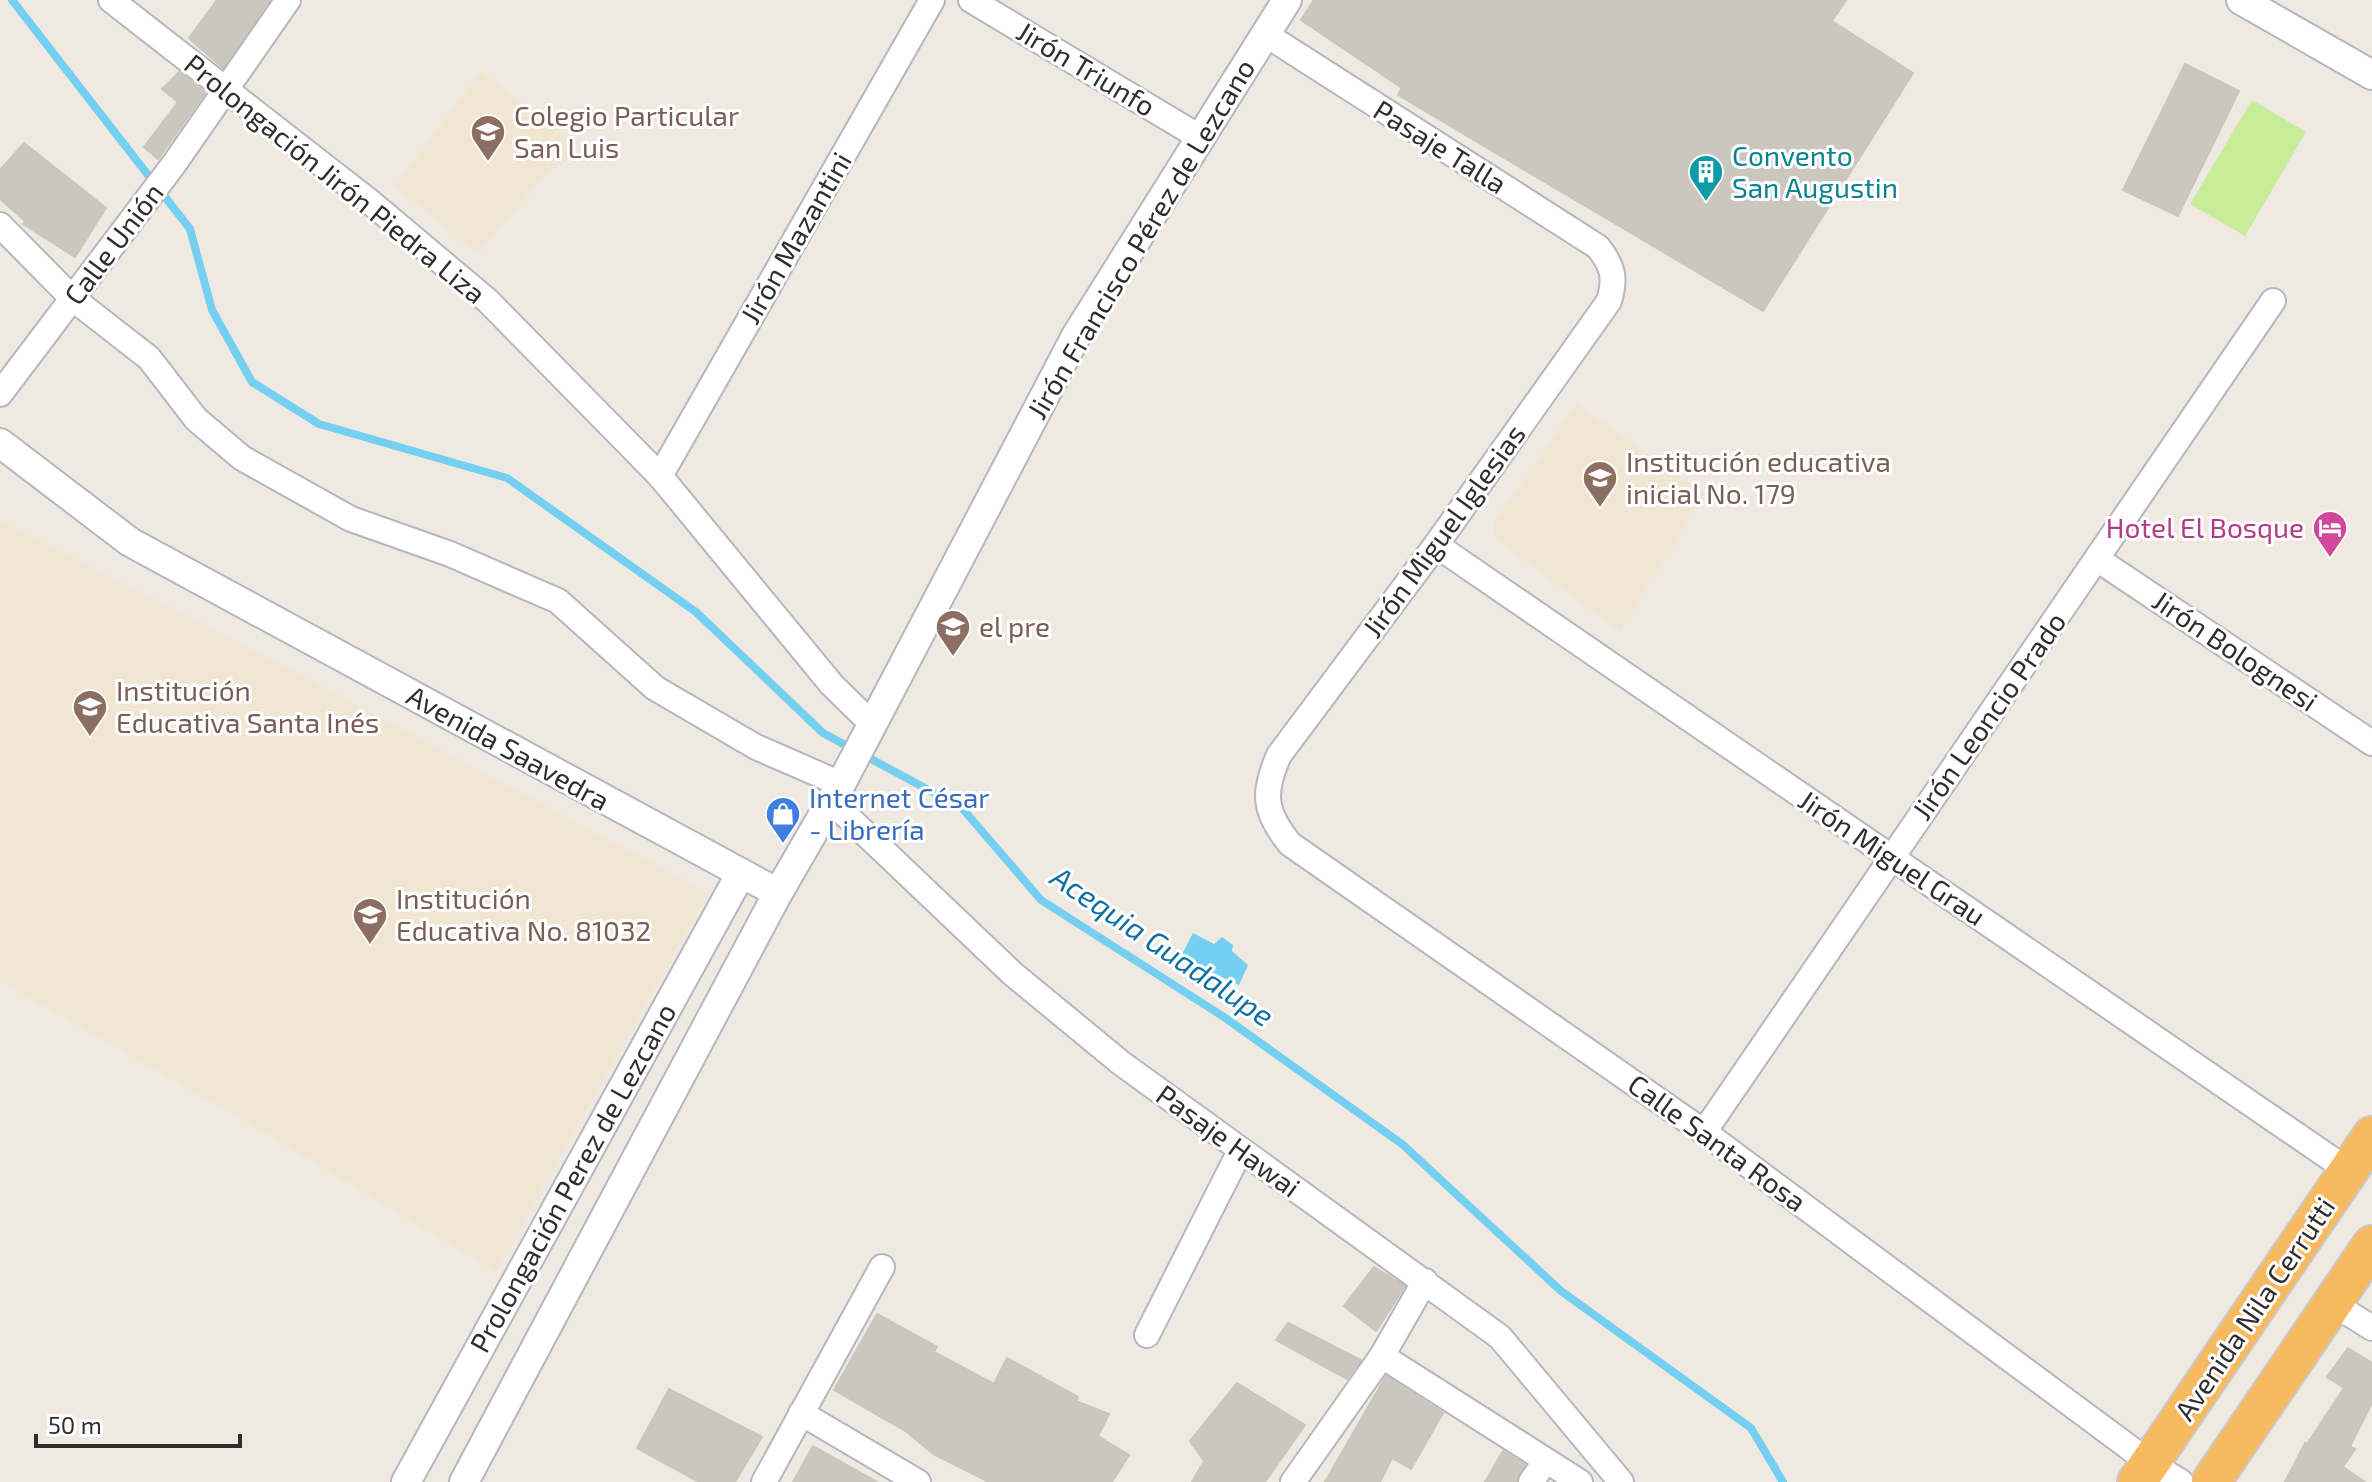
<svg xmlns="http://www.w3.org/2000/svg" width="2372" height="1482" font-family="'Exo 2',sans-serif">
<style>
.education{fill:#f0e6d1}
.pitch{fill:#c9ec9a}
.water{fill:#75cff0}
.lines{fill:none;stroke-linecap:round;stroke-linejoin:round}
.stream{stroke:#75cff0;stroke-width:8}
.building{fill:#cbc7bf;stroke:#cbc5ba;stroke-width:2}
.minor-casing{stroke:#b4b7c1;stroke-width:28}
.tertiary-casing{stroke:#b4b7c1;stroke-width:32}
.trunk-casing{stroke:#c9c9c9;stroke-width:42}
.minor{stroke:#fff;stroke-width:24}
.tertiary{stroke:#fff;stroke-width:28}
.trunk{stroke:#f8ba60;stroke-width:38}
.labels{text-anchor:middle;stroke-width:6;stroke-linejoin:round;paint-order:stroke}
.street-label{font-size:28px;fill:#2e2e2e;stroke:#fff}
.education-label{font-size:28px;fill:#785e54;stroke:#fff;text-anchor:start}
.culture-label{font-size:28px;fill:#0d838f;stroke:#fff;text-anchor:start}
.hotel-label{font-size:28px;fill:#b23c85;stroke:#fff;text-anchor:end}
.shop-label{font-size:28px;fill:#366cbe;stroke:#fff;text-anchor:start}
.water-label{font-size:30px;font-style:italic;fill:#0d6fa3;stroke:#fff}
</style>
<rect width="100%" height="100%" fill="#efe9e1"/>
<g class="education">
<path d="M481 71 581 150 545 175 478 254 395 186Z"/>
<path d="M1577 404 1705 494 1620 632 1496 539 1494 523Z"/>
<path d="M0 521 233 639 708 893 496 1272 262 1131 0 981Z"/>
</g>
<path class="pitch" d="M2252 100 2306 132 2245 236 2190 204Z"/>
<path class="water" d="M1193 933 1214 944 1222 937 1233 945 1232 951 1248 965 1239 985 1180 958Z"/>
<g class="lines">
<path class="stream" d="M12 0 190 229 212 310 252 382 319 424 507 478 696 612 823 733 962 808 1041 900 1224 1017 1402 1144 1561 1291 1751 1428 1783 1482"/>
</g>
<g class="building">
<path d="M217 0H270L223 68 189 38Z"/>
<path d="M1314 0H1846L1832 21 1913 73 1763 311 1398 95 1402 88 1301 20Z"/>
<path d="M2185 64 2239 91 2178 216 2123 190Z"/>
<path d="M179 72 205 93 158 159 144 147 178 102 162 89Z"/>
<path d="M24 143 106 208 75 257 23 224 25 221 0 199V170Z"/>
<path d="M1374 1267 1405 1286 1376 1331 1344 1306Z"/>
<path d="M877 1314 937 1347 934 1352 994 1384 1007 1358 1078 1397 1076 1401 1109 1414 1098 1436 1129 1455 1112 1482H989L933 1454 907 1432 834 1390Z"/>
<path d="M1288 1323 1361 1360 1347 1379 1276 1340Z"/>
<path d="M2348 1348 2372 1363V1403L2350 1446 2355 1449 2343 1467 2365 1482H2285L2305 1443 2307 1444 2344 1388 2327 1377Z"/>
<path d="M1386 1376 1443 1413 1411 1469 1392 1458 1380 1482H1325Z"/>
<path d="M1237 1383 1305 1425 1265 1482H1192L1204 1461 1190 1441Z"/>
<path d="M669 1389 762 1437 735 1482H699L637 1448Z"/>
<path d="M813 1446 877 1482H793Z"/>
<path d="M1503 1451 1525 1465 1516 1482H1485Z"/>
</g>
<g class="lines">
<defs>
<g id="minor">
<path d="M111 0 369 201 488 301 660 476 832 685 872 724"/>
<path d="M971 0 1201 138"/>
<path d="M1265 34 1598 247C1613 266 1616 278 1609 301L1436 545 1279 755C1262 793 1264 812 1290 844L1704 1132 2150 1463 2181 1482"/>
<path d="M0 225 72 298 149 358 196 419 242 458 351 519 450 554 558 601 655 688 756 747 841 784"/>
<path d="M0 394 174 164 288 0"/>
<path d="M660 476 932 0"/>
<path d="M1436 545 2349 1171"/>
<path d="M2097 559 2372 743"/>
<path d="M831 801 1013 974 1121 1063 1500 1337 1621 1482"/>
<path d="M1704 1132 2273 301"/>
<path d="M2332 1303 2372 1328"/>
<path d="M1147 1335 1240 1151"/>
<path d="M1382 1356 1580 1482"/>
<path d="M801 1413 918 1482"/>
<path d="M764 1482 882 1267"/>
<path d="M1293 1482 1382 1356 1425 1281"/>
<path d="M1531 1482 1545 1462"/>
</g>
<g id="tertiary">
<path d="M2241 0 2372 75"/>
<path d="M0 443 130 542 778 893"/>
<path d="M406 1482 740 875"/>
<path d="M464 1482 778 893 841 784 1076 336 1287 0"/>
</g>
<g id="trunk">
<path d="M2137 1482 2372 1136"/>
<path d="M2211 1482 2372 1245"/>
</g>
</defs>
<use href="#minor" class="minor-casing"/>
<use href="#tertiary" class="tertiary-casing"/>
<use href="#trunk" class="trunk-casing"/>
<use href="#minor" class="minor"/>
<use href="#tertiary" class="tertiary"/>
<use href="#trunk" class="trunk"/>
</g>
<defs>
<symbol id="school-pin" viewBox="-11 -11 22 30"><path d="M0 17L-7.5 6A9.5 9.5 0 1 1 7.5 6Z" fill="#8d6e63" stroke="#fff"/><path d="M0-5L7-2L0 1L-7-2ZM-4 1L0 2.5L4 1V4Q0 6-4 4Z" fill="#fff"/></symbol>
<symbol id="building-pin" viewBox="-11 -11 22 30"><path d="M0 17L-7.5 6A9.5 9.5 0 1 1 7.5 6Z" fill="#0f9aa8" stroke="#fff"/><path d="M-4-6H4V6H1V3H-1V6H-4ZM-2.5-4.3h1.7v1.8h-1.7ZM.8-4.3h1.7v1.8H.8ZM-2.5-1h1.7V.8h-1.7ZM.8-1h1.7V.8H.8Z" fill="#fff"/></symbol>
<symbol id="hotel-pin" viewBox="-11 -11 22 30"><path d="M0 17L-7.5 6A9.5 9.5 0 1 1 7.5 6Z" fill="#d1479c" stroke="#fff"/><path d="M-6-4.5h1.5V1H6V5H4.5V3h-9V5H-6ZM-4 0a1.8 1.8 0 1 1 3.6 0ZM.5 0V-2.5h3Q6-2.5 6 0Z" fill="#fff"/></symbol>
<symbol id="shop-pin" viewBox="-11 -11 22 30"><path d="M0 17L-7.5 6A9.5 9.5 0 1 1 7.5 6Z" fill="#3f7fe0" stroke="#fff"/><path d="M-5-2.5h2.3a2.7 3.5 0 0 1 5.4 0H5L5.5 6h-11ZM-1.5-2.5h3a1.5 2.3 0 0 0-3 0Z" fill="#fff"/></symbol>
</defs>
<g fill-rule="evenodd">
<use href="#school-pin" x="468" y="112" width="40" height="54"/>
<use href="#building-pin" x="1686" y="152" width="40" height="54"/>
<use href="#school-pin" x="1580" y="458" width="40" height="54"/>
<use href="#hotel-pin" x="2310" y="508" width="40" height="54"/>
<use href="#school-pin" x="933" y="607" width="40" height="54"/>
<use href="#school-pin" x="70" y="687" width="40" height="54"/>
<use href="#shop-pin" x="763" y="794" width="40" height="54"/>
<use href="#school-pin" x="350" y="895" width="40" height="54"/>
</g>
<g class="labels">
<g class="street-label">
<text transform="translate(1086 69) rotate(31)" y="10">Jirón Triunfo</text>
<text transform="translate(1440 147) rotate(32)" y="10">Pasaje Talla</text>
<text transform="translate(335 179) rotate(39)" y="10">Prolongación Jirón Piedra Liza</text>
<text transform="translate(796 238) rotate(-60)" y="10">Jirón Mazantini</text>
<text transform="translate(1141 239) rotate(-59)" y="10">Jirón Francisco Pérez de Lezcano</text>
<text transform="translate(114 244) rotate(-53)" y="10">Calle Unión</text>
<text transform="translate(1444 531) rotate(-54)" y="10">Jirón Miguel Iglesias</text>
<text transform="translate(2235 651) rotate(34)" y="10">Jirón Bolognesi</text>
<text transform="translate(1989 716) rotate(-55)" y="10">Jirón Leoncio Prado</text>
<text transform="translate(508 748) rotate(29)" y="10">Avenida Saavedra</text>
<text transform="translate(1892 858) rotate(34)" y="10">Jirón Miguel Grau</text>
<text transform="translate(1228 1141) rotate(36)" y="10">Pasaje Hawai</text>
<text transform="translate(1717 1143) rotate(36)" y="10">Calle Santa Rosa</text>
<text transform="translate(573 1178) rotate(-61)" y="10">Prolongación Perez de Lezcano</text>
<text transform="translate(2255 1309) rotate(-56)" y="10">Avenida Nila Cerrutti</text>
</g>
<g class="education-label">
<text x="514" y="126">Colegio Particular<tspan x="514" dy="32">San Luis</tspan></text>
<text x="1626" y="472">Institución educativa<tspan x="1626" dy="32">inicial No. 179</tspan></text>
<text x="979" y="637">el pre</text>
<text x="116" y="701">Institución<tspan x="116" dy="32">Educativa Santa Inés</tspan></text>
<text x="396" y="909">Institución<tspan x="396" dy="32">Educativa No. 81032</tspan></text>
</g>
<g class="culture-label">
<text x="1732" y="166">Convento<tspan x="1732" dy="32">San Augustin</tspan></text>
</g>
<g class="hotel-label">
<text x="2304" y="538">Hotel El Bosque</text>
</g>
<g class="shop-label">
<text x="809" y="808">Internet César<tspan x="809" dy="32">- Librería</tspan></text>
</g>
<g class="water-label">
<text transform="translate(1162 947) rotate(34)" y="10">Acequia Guadalupe</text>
</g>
</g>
<path d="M36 1434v12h204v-12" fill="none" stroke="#2e2e2e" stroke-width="4"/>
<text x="48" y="1434" font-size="24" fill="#2e2e2e" stroke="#ffffff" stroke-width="6" paint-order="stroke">50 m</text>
</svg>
